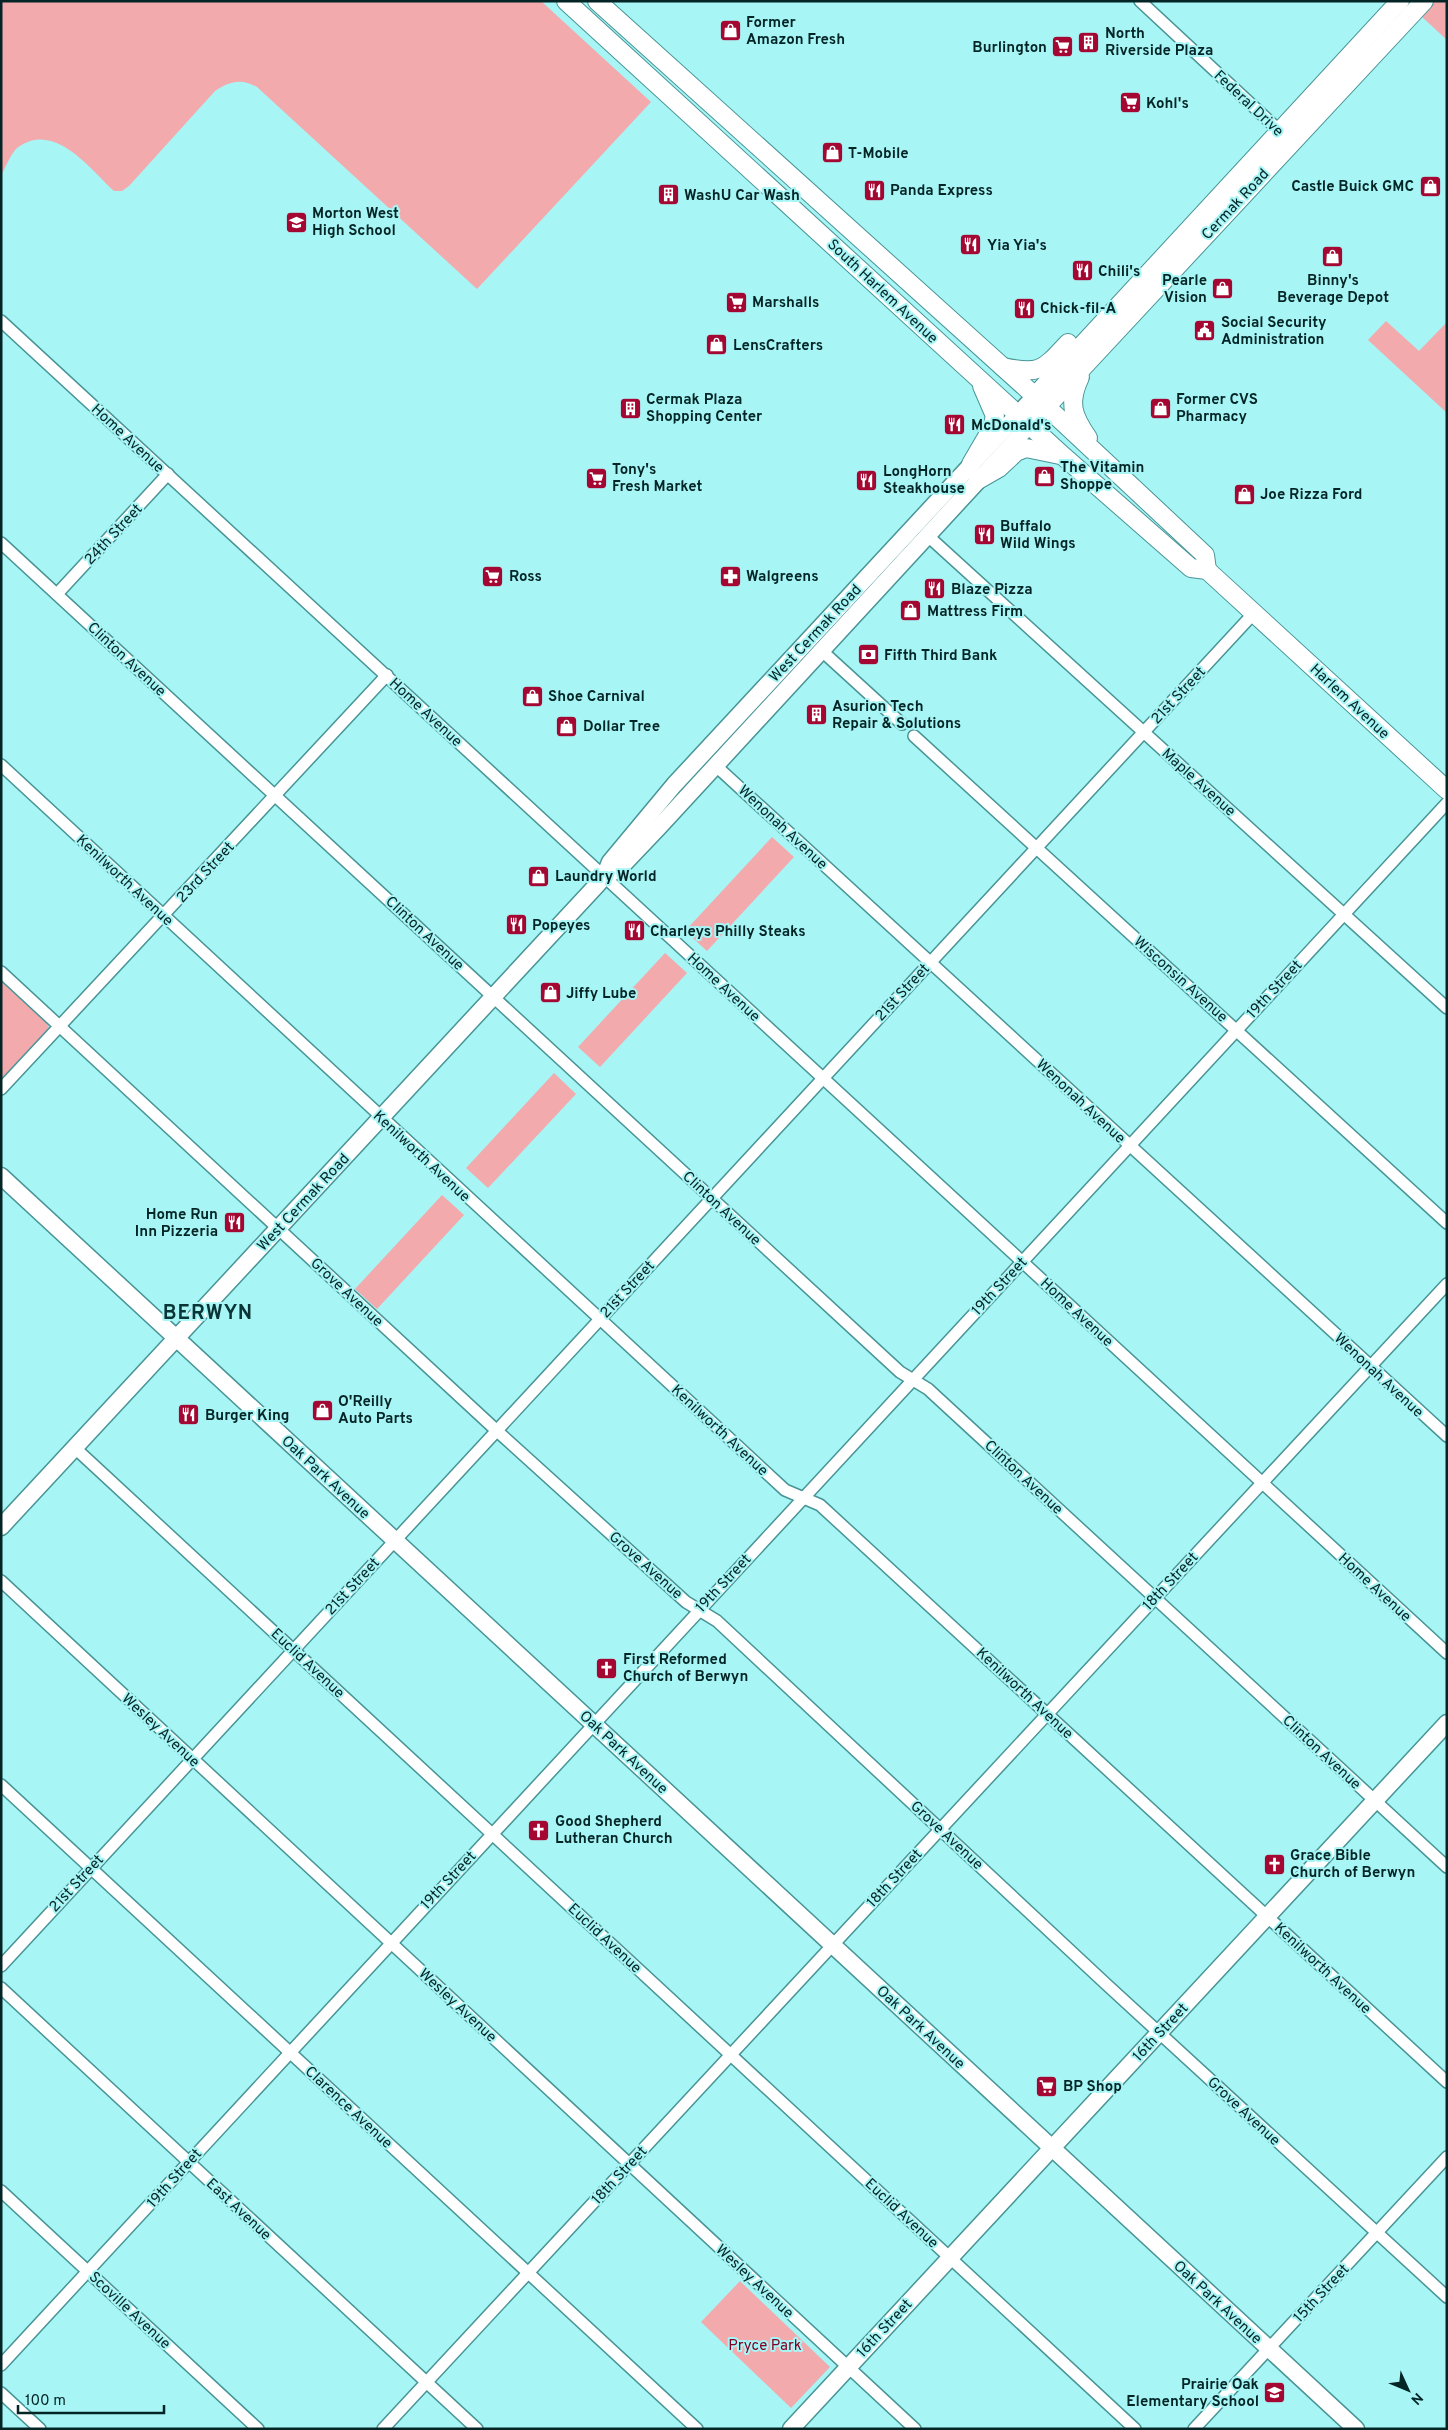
<svg xmlns="http://www.w3.org/2000/svg" width="1448" height="2430" font-family="Overpass,sans-serif">
<style>
.green{fill:#f3aaad}
.lines{fill:none;stroke-linecap:round;stroke-linejoin:round}
.street-casing{stroke:#489496;stroke-width:14}
.secondary-casing{stroke:#489496;stroke-width:19}
.primary-casing{stroke:#489496;stroke-width:20}
.street{stroke:#fff;stroke-width:11}
.secondary{stroke:#fff;stroke-width:16}
.primary{stroke:#fff;stroke-width:18}
.labels{text-anchor:middle;stroke-width:4;stroke-linejoin:round;paint-order:stroke}
.poi-label{font-size:15px;font-weight:bold;fill:#042526;stroke:#a8f5f6;text-anchor:start}
.street-label{font-size:15px;fill:#042526;stroke:#a8f5f6}
.park-label{font-size:15px;fill:#810023;stroke:#a8f5f6}
.district-label{font-size:20px;font-weight:bold;letter-spacing:1px;fill:#0a3536;stroke:#a8f5f6}
</style>
<rect width="100%" height="100%" fill="#a8f5f6"/>
<g class="green">
<path d="M1 1H541L651 102 477 289 257 87C242 78 229 81 215 91L129 186 122 191H114C89 168 54 120 17 148 10 155 6 167 1 175Z"/>
<path d="M1435 1H1447V40L1421 16Z"/>
<path d="M1386 321 1419 351 1447 322V413L1368 340Z"/>
<path d="M772 837 794 857 707 951 685 931Z"/>
<path d="M665 953 687 973 600 1067 578 1047Z"/>
<path d="M1 980 46 1021 49 1028 1 1082Z"/>
<path d="M554 1073 576 1094 488 1188 466 1168Z"/>
<path d="M442 1195 464 1215 377 1309 355 1289Z"/>
<path d="M740 2281 830 2367 791 2408 701 2322Z"/>
</g>
<g class="lines">
<defs>
<g id="street">
<path d="M1140 1 1284 135"/>
<path d="M1 321 1447 1653"/>
<path d="M928 536 1447 1008"/>
<path d="M1 543 900 1372 928 1389 1447 1867"/>
<path d="M57 594 168 474"/>
<path d="M822 651 902 724"/>
<path d="M914 736 1447 1223"/>
<path d="M1 765 785 1490 820 1505 1447 2082"/>
<path d="M715 765 1447 1436"/>
<path d="M1 972 496 1430 686 1602 717 1621 1106 1984 1447 2297"/>
<path d="M1 1089 387 675"/>
<path d="M75 1448 1135 2429"/>
<path d="M1 1581 915 2429"/>
<path d="M1 1785 697 2429"/>
<path d="M1 1966 1254 613"/>
<path d="M1 1988 477 2429"/>
<path d="M1 2191 258 2429"/>
<path d="M1 2365 1447 803"/>
<path d="M1 2393 40 2429"/>
<path d="M383 2429 1447 1284"/>
<path d="M1194 2429 1447 2157"/>
</g>
<g id="secondary">
<path d="M604 877 610 862 674 785 1035 396"/>
<path d="M1 1176 1356 2429"/>
<path d="M1 1527 596 886 604 877 619 869 659 827 1046 407"/>
<path d="M791 2429 1447 1723"/>
</g>
<g id="primary">
<path d="M566 1 1062 455 1191 568 1207 570 1447 790"/>
<path d="M597 1 1035 396 1205 555 1207 570"/>
<path d="M1003 367C1040 375 1043 370 1068 343"/>
<path d="M1080 377C1068 402 1072 415 1088 438"/>
<path d="M1035 396 1400 1"/>
<path d="M1046 407 1424 1"/>
<path d="M971 464 992 428 995 416 982 386"/>
<path d="M978 480 999 468 1016 452 1026 448 1060 455"/>
</g>
</defs>
<use href="#street" class="street-casing"/>
<use href="#secondary" class="secondary-casing"/>
<use href="#primary" class="primary-casing"/>
<use href="#street" class="street"/>
<use href="#secondary" class="secondary"/>
<use href="#primary" class="primary"/>
</g>
<defs>
<symbol id="shop-square" viewBox="-11 -11 22 22"><rect x="-9" y="-9" width="18" height="18" rx="4" fill="#a40832" stroke="#a8f5f6"/><path d="M-5-2.5h2.3a2.7 3.5 0 0 1 5.4 0H5L5.5 6h-11ZM-1.5-2.5h3a1.5 2.3 0 0 0-3 0Z" fill="#fff"/></symbol>
<symbol id="building-square" viewBox="-11 -11 22 22"><rect x="-9" y="-9" width="18" height="18" rx="4" fill="#a40832" stroke="#a8f5f6"/><path d="M-4-6H4V6H1V3H-1V6H-4ZM-2.5-4.3h1.7v1.8h-1.7ZM.8-4.3h1.7v1.8H.8ZM-2.5-1h1.7V.8h-1.7ZM.8-1h1.7V.8H.8Z" fill="#fff"/></symbol>
<symbol id="supermarket-square" viewBox="-11 -11 22 22"><rect x="-9" y="-9" width="18" height="18" rx="4" fill="#a40832" stroke="#a8f5f6"/><path d="M-6-5.5h2.5l.6 2H6L4.5 2H-2.5L-4.4-4H-6ZM-1.5 3.2a1.3 1.3 0 1 0 .1 0ZM3 3.2a1.3 1.3 0 1 0 .1 0Z" fill="#fff"/></symbol>
<symbol id="restaurant-square" viewBox="-11 -11 22 22"><rect x="-9" y="-9" width="18" height="18" rx="4" fill="#a40832" stroke="#a8f5f6"/><path d="M-5-6h1v4h1v-4h1v4h1v-4h1v5L-1.5 .5V6h-2V.5L-5-1ZM5-6V6H3V1.5H1.5Q1.5-4 5-6Z" fill="#fff"/></symbol>
<symbol id="school-square" viewBox="-11 -11 22 22"><rect x="-9" y="-9" width="18" height="18" rx="4" fill="#a40832" stroke="#a8f5f6"/><path d="M0-5L7-2L0 1L-7-2ZM-4 1L0 2.5L4 1V4Q0 6-4 4Z" fill="#fff"/></symbol>
<symbol id="civic-square" viewBox="-11 -11 22 22"><rect x="-9" y="-9" width="18" height="18" rx="4" fill="#a40832" stroke="#a8f5f6"/><path d="M-.6-6.5H3V-4.5H.6V-3L4-1V1h2V6H-6V1h2V-1L-.6-3ZM-1.2 2.5V6h2.4V2.5Z" fill="#fff"/></symbol>
<symbol id="pharmacy-square" viewBox="-11 -11 22 22"><rect x="-9" y="-9" width="18" height="18" rx="4" fill="#a40832" stroke="#a8f5f6"/><path d="M-2-6h4v4h4v4h-4v4h-4v-4h-4v-4h4Z" fill="#fff"/></symbol>
<symbol id="bank-square" viewBox="-11 -11 22 22"><rect x="-9" y="-9" width="18" height="18" rx="4" fill="#a40832" stroke="#a8f5f6"/><path d="M-6-4H6V4H-6ZM0-2.3a2.3 2.3 0 1 0 0 4.6a2.3 2.3 0 1 0 0-4.6Z" fill="#fff"/></symbol>
<symbol id="church-square" viewBox="-11 -11 22 22"><rect x="-9" y="-9" width="18" height="18" rx="4" fill="#a40832" stroke="#a8f5f6"/><path d="M-1.2-6h2.4v3.5h3.3v2.4h-3.3V6h-2.4V-.1h-3.3v-2.4h3.3Z" fill="#fff"/></symbol>
</defs>
<g fill-rule="evenodd">
<use href="#shop-square" x="718" y="18" width="25" height="25"/>
<use href="#building-square" x="1076" y="30" width="25" height="25"/>
<use href="#supermarket-square" x="1050" y="34" width="25" height="25"/>
<use href="#supermarket-square" x="1118" y="90" width="25" height="25"/>
<use href="#shop-square" x="820" y="140" width="25" height="25"/>
<use href="#shop-square" x="1418" y="174" width="25" height="25"/>
<use href="#restaurant-square" x="862" y="178" width="25" height="25"/>
<use href="#building-square" x="656" y="182" width="25" height="25"/>
<use href="#school-square" x="284" y="210" width="25" height="25"/>
<use href="#restaurant-square" x="958" y="232" width="25" height="25"/>
<use href="#shop-square" x="1320" y="244" width="25" height="25"/>
<use href="#restaurant-square" x="1070" y="258" width="25" height="25"/>
<use href="#shop-square" x="1210" y="276" width="25" height="25"/>
<use href="#supermarket-square" x="724" y="290" width="25" height="25"/>
<use href="#restaurant-square" x="1012" y="296" width="25" height="25"/>
<use href="#civic-square" x="1192" y="318" width="25" height="25"/>
<use href="#shop-square" x="704" y="332" width="25" height="25"/>
<use href="#building-square" x="618" y="396" width="25" height="25"/>
<use href="#shop-square" x="1148" y="396" width="25" height="25"/>
<use href="#restaurant-square" x="942" y="412" width="25" height="25"/>
<use href="#shop-square" x="1032" y="464" width="25" height="25"/>
<use href="#supermarket-square" x="584" y="466" width="25" height="25"/>
<use href="#restaurant-square" x="854" y="468" width="25" height="25"/>
<use href="#shop-square" x="1232" y="482" width="25" height="25"/>
<use href="#restaurant-square" x="972" y="522" width="25" height="25"/>
<use href="#supermarket-square" x="480" y="564" width="25" height="25"/>
<use href="#pharmacy-square" x="718" y="564" width="25" height="25"/>
<use href="#restaurant-square" x="922" y="576" width="25" height="25"/>
<use href="#shop-square" x="898" y="598" width="25" height="25"/>
<use href="#bank-square" x="856" y="642" width="25" height="25"/>
<use href="#shop-square" x="520" y="684" width="25" height="25"/>
<use href="#building-square" x="804" y="702" width="25" height="25"/>
<use href="#shop-square" x="554" y="714" width="25" height="25"/>
<use href="#shop-square" x="526" y="864" width="25" height="25"/>
<use href="#restaurant-square" x="504" y="912" width="25" height="25"/>
<use href="#restaurant-square" x="622" y="918" width="25" height="25"/>
<use href="#shop-square" x="538" y="980" width="25" height="25"/>
<use href="#restaurant-square" x="222" y="1210" width="25" height="25"/>
<use href="#shop-square" x="310" y="1398" width="25" height="25"/>
<use href="#restaurant-square" x="176" y="1402" width="25" height="25"/>
<use href="#church-square" x="594" y="1656" width="25" height="25"/>
<use href="#church-square" x="526" y="1818" width="25" height="25"/>
<use href="#church-square" x="1262" y="1852" width="25" height="25"/>
<use href="#supermarket-square" x="1034" y="2074" width="25" height="25"/>
<use href="#school-square" x="1262" y="2380" width="25" height="25"/>
</g>
<g class="labels">
<g class="poi-label">
<text x="746" y="27">Former<tspan x="746" dy="17">Amazon Fresh</tspan></text>
<text x="1105" y="38">North<tspan x="1105" dy="17">Riverside Plaza</tspan></text>
<text x="1047" y="52" text-anchor="end">Burlington</text>
<text x="1146" y="108">Kohl's</text>
<text x="848" y="158">T-Mobile</text>
<text x="1414" y="191" text-anchor="end">Castle Buick GMC</text>
<text x="890" y="195">Panda Express</text>
<text x="684" y="200">WashU Car Wash</text>
<text x="312" y="218">Morton West<tspan x="312" dy="17">High School</tspan></text>
<text x="987" y="250">Yia Yia's</text>
<text x="1098" y="276">Chili's</text>
<text x="1207" y="285" text-anchor="end">Pearle<tspan x="1207" dy="17">Vision</tspan></text>
<text x="1333" y="285" text-anchor="middle">Binny's<tspan x="1333" dy="17">Beverage Depot</tspan></text>
<text x="752" y="307">Marshalls</text>
<text x="1040" y="313">Chick-fil-A</text>
<text x="1221" y="327">Social Security<tspan x="1221" dy="17">Administration</tspan></text>
<text x="733" y="350">LensCrafters</text>
<text x="646" y="404">Cermak Plaza<tspan x="646" dy="17">Shopping Center</tspan></text>
<text x="1176" y="404">Former CVS<tspan x="1176" dy="17">Pharmacy</tspan></text>
<text x="971" y="430">McDonald's</text>
<text x="1060" y="472">The Vitamin<tspan x="1060" dy="17">Shoppe</tspan></text>
<text x="612" y="474">Tony's<tspan x="612" dy="17">Fresh Market</tspan></text>
<text x="883" y="476">LongHorn<tspan x="883" dy="17">Steakhouse</tspan></text>
<text x="1260" y="499">Joe Rizza Ford</text>
<text x="1000" y="531">Buffalo<tspan x="1000" dy="17">Wild Wings</tspan></text>
<text x="509" y="581">Ross</text>
<text x="746" y="581">Walgreens</text>
<text x="951" y="594">Blaze Pizza</text>
<text x="927" y="616">Mattress Firm</text>
<text x="884" y="660">Fifth Third Bank</text>
<text x="548" y="701">Shoe Carnival</text>
<text x="832" y="711">Asurion Tech<tspan x="832" dy="17">Repair &amp; Solutions</tspan></text>
<text x="583" y="731">Dollar Tree</text>
<text x="555" y="881">Laundry World</text>
<text x="532" y="930">Popeyes</text>
<text x="650" y="936">Charleys Philly Steaks</text>
<text x="566" y="998">Jiffy Lube</text>
<text x="218" y="1219" text-anchor="end">Home Run<tspan x="218" dy="17">Inn Pizzeria</tspan></text>
<text x="338" y="1406">O'Reilly<tspan x="338" dy="17">Auto Parts</tspan></text>
<text x="205" y="1420">Burger King</text>
<text x="623" y="1664">First Reformed<tspan x="623" dy="17">Church of Berwyn</tspan></text>
<text x="555" y="1826">Good Shepherd<tspan x="555" dy="17">Lutheran Church</tspan></text>
<text x="1290" y="1860">Grace Bible<tspan x="1290" dy="17">Church of Berwyn</tspan></text>
<text x="1063" y="2091">BP Shop</text>
<text x="1259" y="2389" text-anchor="end">Prairie Oak<tspan x="1259" dy="17">Elementary School</tspan></text>
</g>
<g class="street-label">
<text transform="translate(1249 103) rotate(43)" y="5">Federal Drive</text>
<text transform="translate(1235 204) rotate(-47)" y="5">Cermak Road</text>
<text transform="translate(883 291) rotate(43)" y="5">South Harlem Avenue</text>
<text transform="translate(128 438) rotate(43)" y="5">Home Avenue</text>
<text transform="translate(113 534) rotate(-47)" y="5">24th Street</text>
<text transform="translate(815 633) rotate(-47)" y="5">West Cermak Road</text>
<text transform="translate(127 659) rotate(43)" y="5">Clinton Avenue</text>
<text transform="translate(1178 695) rotate(-47)" y="5">21st Street</text>
<text transform="translate(1350 701) rotate(43)" y="5">Harlem Avenue</text>
<text transform="translate(426 712) rotate(43)" y="5">Home Avenue</text>
<text transform="translate(1199 782) rotate(42)" y="5">Maple Avenue</text>
<text transform="translate(783 827) rotate(43)" y="5">Wenonah Avenue</text>
<text transform="translate(205 872) rotate(-47)" y="5">23rd Street</text>
<text transform="translate(125 880) rotate(43)" y="5">Kenilworth Avenue</text>
<text transform="translate(425 933) rotate(43)" y="5">Clinton Avenue</text>
<text transform="translate(1181 979) rotate(42)" y="5">Wisconsin Avenue</text>
<text transform="translate(724 987) rotate(43)" y="5">Home Avenue</text>
<text transform="translate(1274 989) rotate(-47)" y="5">19th Street</text>
<text transform="translate(902 992) rotate(-47)" y="5">21st Street</text>
<text transform="translate(1081 1101) rotate(43)" y="5">Wenonah Avenue</text>
<text transform="translate(422 1156) rotate(43)" y="5">Kenilworth Avenue</text>
<text transform="translate(303 1202) rotate(-47)" y="5">West Cermak Road</text>
<text transform="translate(722 1208) rotate(43)" y="5">Clinton Avenue</text>
<text transform="translate(999 1286) rotate(-47)" y="5">19th Street</text>
<text transform="translate(627 1289) rotate(-47)" y="5">21st Street</text>
<text transform="translate(347 1292) rotate(43)" y="5">Grove Avenue</text>
<text transform="translate(1077 1312) rotate(43)" y="5">Home Avenue</text>
<text transform="translate(1379 1375) rotate(43)" y="5">Wenonah Avenue</text>
<text transform="translate(720 1430) rotate(43)" y="5">Kenilworth Avenue</text>
<text transform="translate(326 1477) rotate(43)" y="5">Oak Park Avenue</text>
<text transform="translate(1024 1477) rotate(43)" y="5">Clinton Avenue</text>
<text transform="translate(646 1565) rotate(42)" y="5">Grove Avenue</text>
<text transform="translate(1170 1581) rotate(-47)" y="5">18th Street</text>
<text transform="translate(723 1583) rotate(-47)" y="5">19th Street</text>
<text transform="translate(352 1586) rotate(-47)" y="5">21st Street</text>
<text transform="translate(1375 1587) rotate(43)" y="5">Home Avenue</text>
<text transform="translate(308 1663) rotate(43)" y="5">Euclid Avenue</text>
<text transform="translate(1025 1693) rotate(43)" y="5">Kenilworth Avenue</text>
<text transform="translate(161 1730) rotate(43)" y="5">Wesley Avenue</text>
<text transform="translate(624 1752) rotate(43)" y="5">Oak Park Avenue</text>
<text transform="translate(1322 1752) rotate(43)" y="5">Clinton Avenue</text>
<text transform="translate(947 1835) rotate(43)" y="5">Grove Avenue</text>
<text transform="translate(894 1878) rotate(-47)" y="5">18th Street</text>
<text transform="translate(448 1880) rotate(-47)" y="5">19th Street</text>
<text transform="translate(76 1883) rotate(-47)" y="5">21st Street</text>
<text transform="translate(605 1938) rotate(43)" y="5">Euclid Avenue</text>
<text transform="translate(1323 1968) rotate(43)" y="5">Kenilworth Avenue</text>
<text transform="translate(458 2005) rotate(43)" y="5">Wesley Avenue</text>
<text transform="translate(921 2027) rotate(43)" y="5">Oak Park Avenue</text>
<text transform="translate(1160 2032) rotate(-47)" y="5">16th Street</text>
<text transform="translate(349 2107) rotate(43)" y="5">Clarence Avenue</text>
<text transform="translate(1244 2111) rotate(43)" y="5">Grove Avenue</text>
<text transform="translate(619 2175) rotate(-47)" y="5">18th Street</text>
<text transform="translate(174 2178) rotate(-48)" y="5">19th Street</text>
<text transform="translate(239 2209) rotate(43)" y="5">East Avenue</text>
<text transform="translate(902 2213) rotate(43)" y="5">Euclid Avenue</text>
<text transform="translate(755 2281) rotate(43)" y="5">Wesley Avenue</text>
<text transform="translate(1321 2293) rotate(-47)" y="5">15th Street</text>
<text transform="translate(1218 2302) rotate(43)" y="5">Oak Park Avenue</text>
<text transform="translate(130 2310) rotate(43)" y="5">Scoville Avenue</text>
<text transform="translate(884 2328) rotate(-47)" y="5">16th Street</text>
</g>
<g class="park-label">
<text x="765" y="2350">Pryce Park</text>
</g>
<g class="district-label">
<text x="208" y="1319">BERWYN</text>
</g>
</g>
<rect width="1448" height="2430" fill="none" stroke="#042526" stroke-width="5"/>
<g transform="translate(1408 2390) rotate(134)" stroke="#a8f5f6" stroke-width="4" paint-order="stroke">
<path d="M0-4L9 19L0 12L-9 19Z" fill="#042526"/>
<text y="-8" font-size="14" font-weight="bold" text-anchor="middle" fill="#042526">N</text>
</g>
<path d="M18 2405v8h146v-8" fill="none" stroke="#042526" stroke-width="2.5"/>
<text x="25" y="2405" font-size="15" fill="#042526" stroke="#a8f5f6" stroke-width="4" paint-order="stroke">100 m</text>
</svg>
